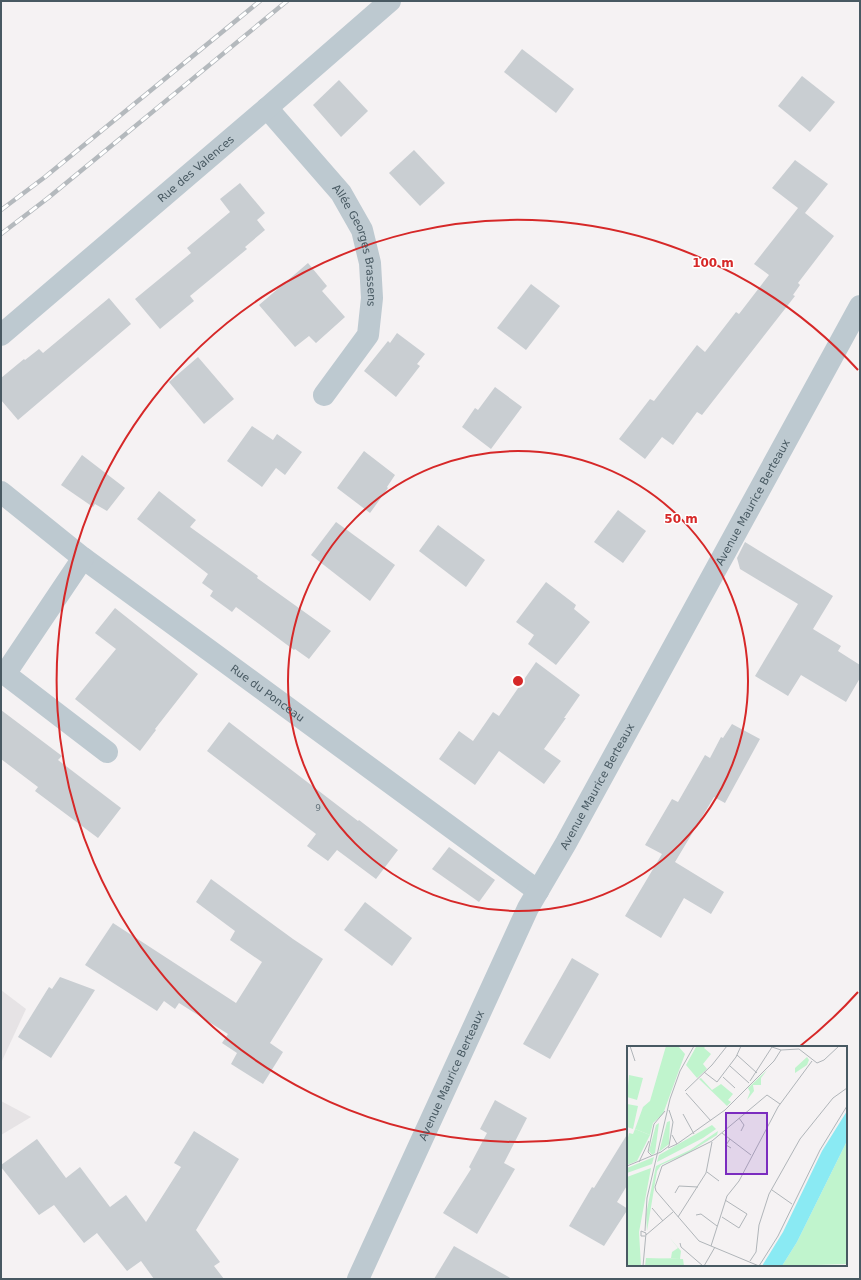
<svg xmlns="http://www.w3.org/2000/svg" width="861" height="1280" font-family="'DejaVu Sans',sans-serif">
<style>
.education{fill:#e6e3e5}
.building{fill:#c9ced2}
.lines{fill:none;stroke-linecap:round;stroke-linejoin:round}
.street{stroke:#bdc9d0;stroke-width:22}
.rail-casing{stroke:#b4b9bd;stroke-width:4.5}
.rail{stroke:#fff;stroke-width:3;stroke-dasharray:9;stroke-linecap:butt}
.ring{fill:none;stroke:#d62828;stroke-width:2}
.labels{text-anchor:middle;stroke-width:3;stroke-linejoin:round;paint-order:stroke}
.number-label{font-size:9px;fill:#68767e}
.street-label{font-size:11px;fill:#485962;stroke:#fff}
.inset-road{fill:none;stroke:#b0b5b9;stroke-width:1}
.view{fill:#7b2cbf;fill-opacity:0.15;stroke:#7b2cbf;stroke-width:2}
.inset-edge{fill:none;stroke:#485962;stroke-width:2}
.centre{fill:#d62828;stroke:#fff;stroke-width:2}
.ring-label{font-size:12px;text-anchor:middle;font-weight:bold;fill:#d62828;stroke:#fff;stroke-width:3;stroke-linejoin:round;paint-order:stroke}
</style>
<rect width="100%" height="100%" fill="#f5f2f3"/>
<g class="education">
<path d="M1 990 26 1009 1 1063Z"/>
<path d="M1 1101 31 1117 1 1135Z"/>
</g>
<g class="building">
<path d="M522 49 574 89 556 113 504 72Z"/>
<path d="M802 76 835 102 810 132 778 106Z"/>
<path d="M339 80 368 111 341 137 313 105Z"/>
<path d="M414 150 445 183 420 206 389 173Z"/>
<path d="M795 160 828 184 805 213 834 236 798 283 800 285 793 295 795 296 702 415 697 412 673 445 662 437 645 459 619 439 650 399 654 401 697 345 705 352 736 312 739 314 769 275 754 264 798 208 772 188Z"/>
<path d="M240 183 265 213 257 220 265 230 245 247 247 249 190 296 194 301 160 329 135 299 191 253 187 248 230 212 220 199Z"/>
<path d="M308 263 327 286 322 291 345 317 316 343 309 336 295 347 259 305Z"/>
<path d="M531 284 560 306 526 350 497 328Z"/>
<path d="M109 298 131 324 18 420 1 400V378L24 359 25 360 39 349 43 353Z"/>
<path d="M397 333 425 354 417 364 420 366 396 397 364 371 388 341 390 343Z"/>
<path d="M198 357 234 399 204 424 169 382Z"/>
<path d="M495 387 522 407 491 449 462 427 475 408 478 410Z"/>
<path d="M252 426 273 440 277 434 302 452 285 475 276 468 262 487 227 461Z"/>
<path d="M364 451 395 475 387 487 388 488 370 513 337 488Z"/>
<path d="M82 455 125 488 107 511 95 504 93 507 61 485Z"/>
<path d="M159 491 196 520 190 527 258 576 257 578 331 631 309 659 295 649 294 650 236 607 232 612 210 596 213 591 202 583 208 574 137 519Z"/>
<path d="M618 510 646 531 623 563 594 542Z"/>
<path d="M336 522 395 565 370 601 311 555Z"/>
<path d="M438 525 485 560 466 587 419 551Z"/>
<path d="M745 542 833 596 813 629 841 646 838 651 860 665V678L846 702 801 675 788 696 755 676 798 604 740 569 737 558Z"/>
<path d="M546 582 576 605 574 609 590 622 556 665 528 644 534 635 516 622Z"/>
<path d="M115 608 198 674 155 729 156 730 140 751 75 699 116 649 95 633Z"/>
<path d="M536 662 580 695 564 718H566L544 749 561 761 544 784 499 751 475 785 439 759 459 731 473 741 493 712 499 716Z"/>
<path d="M1 710 62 756 58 760 121 808 98 838 35 791 38 787 1 759Z"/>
<path d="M229 722 358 821 359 820 398 850 376 879 337 850 328 861 307 846 316 834 207 751Z"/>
<path d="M732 724 760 739 725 803 714 797 675 862 724 892 711 914 684 898 661 938 625 916 662 854 645 845 672 799 678 802 705 755 710 758 721 737 723 738Z"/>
<path d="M449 847 495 880 479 902 432 869Z"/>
<path d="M211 879 293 939 323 959 270 1043 283 1052 263 1084 231 1064 237 1053 222 1043 228 1034 179 1003 175 1009 164 1001 157 1011 85 965 113 923 236 1003 262 962 230 940 235 931 196 902Z"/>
<path d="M365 902 412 938 392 966 344 930Z"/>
<path d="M572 958 599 974 550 1059 523 1044Z"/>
<path d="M60 977 95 990 51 1058 18 1037 49 987 52 989Z"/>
<path d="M495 1100 527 1118 504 1163 515 1169 477 1234 443 1213 471 1169 469 1167 487 1133 480 1129Z"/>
<path d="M194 1131 239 1159 196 1230 220 1262 214 1266 224 1279H154L141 1261 127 1271 97 1233 84 1243 54 1205 39 1215 1 1167V1165L37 1139 66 1178 80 1167 110 1207 126 1195 146 1222 181 1167 174 1163Z"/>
<path d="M628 1133V1184L617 1202 628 1209 604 1246 569 1226 592 1187 594 1188Z"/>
<path d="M454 1246 512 1279H434Z"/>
</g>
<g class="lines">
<g class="street">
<path id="s1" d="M267 108 341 193 362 230 370 263 372 298 368 335 324 395"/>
<path id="s2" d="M1 335 267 108 390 1"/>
<path id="s3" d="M1 492 83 558 538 891"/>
<path d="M83 558 5 674 107 752"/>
<path id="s4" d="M358 1279 528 908 566 843 860 306"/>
</g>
<defs>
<g id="rail">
<path d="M1 210 45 177 260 1"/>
<path d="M1 234 48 198 287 1"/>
</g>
</defs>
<use href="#rail" class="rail-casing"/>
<use href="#rail" class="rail"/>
</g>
<g class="ring">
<circle cx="518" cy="681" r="230"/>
<path d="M858 992A461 461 0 0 1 799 1047M626 1129A461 461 0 1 1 858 370"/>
</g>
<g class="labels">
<g class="number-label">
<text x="318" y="811">9</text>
</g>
<g class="street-label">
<text dy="4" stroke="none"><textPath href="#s2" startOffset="256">Rue des Valences</textPath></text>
<text dy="4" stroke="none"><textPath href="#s1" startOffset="168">Allée Georges Brassens</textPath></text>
<text dy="4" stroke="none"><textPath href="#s4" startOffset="872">Avenue Maurice Berteaux</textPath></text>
<text dy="4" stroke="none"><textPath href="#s3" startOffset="334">Rue du Ponceau</textPath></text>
<text dy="4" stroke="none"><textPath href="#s4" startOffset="548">Avenue Maurice Berteaux</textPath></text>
<text dy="4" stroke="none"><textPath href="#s4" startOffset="224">Avenue Maurice Berteaux</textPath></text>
</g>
</g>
<g transform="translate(627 1046)">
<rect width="220" height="220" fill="#f5f2f3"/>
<path d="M39 0H51L58 8 36 68 26 77 23 89 8 83 16 61 23 55ZM74 32 85 44 94 38 106 48 101 54 104 56 100 60 97 57 72 33ZM43 75 42 98 32 106 40 76ZM32 77 28 107 25 109 22 105 29 79ZM85 79 89 83 76 92 30 116 32 109ZM91 85 90 89 61 107 34 119 30 125 20 185 19 168 29 120 63 104ZM27 111 25 118 0 127V122ZM24 122 12 186 14 220H0V131ZM42 191 54 205 53 213 31 212H44L45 206 51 202Z" fill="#c0f4cd"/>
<path d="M180 11 182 14 180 19 168 27V22ZM140 24 134 32V39H126L127 45 120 54 123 46 121 42ZM220 95V218L155 220 170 196Z" fill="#c0f4cd"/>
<path d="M79 0 77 2 84 8 76 18 80 23 70 32 59 19 69 1ZM2 29 16 32 10 54 0 51ZM0 58 11 60 6 83 0 81ZM8 83 23 89 10 115 0 119V96L2 87 6 88ZM19 212 56 213 57 220H18Z" fill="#c0f4cd"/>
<path d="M220 65V95L170 196 155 220H135L156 186 195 105Z" fill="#8aeaf3"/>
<path class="inset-road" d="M3 0 8 15M142 0 154 4 172 3 190 17 197 14 212 0M110 9 130 27M103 20 122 37M77 26 90 36 109 11 114 0M96 31 108 42M123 35 145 1M58 45 85 19 100 0M59 47 84 75M56 68 67 88M112 72 117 79 114 85M95 87 124 109M103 93 99 99 104 102M50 98 98 64 147 15 154 4M41 102 50 98 45 89M25 110 21 106 27 78 38 65M12 116 22 95M0 120 34 106 42 100 46 76 42 64M80 126 92 135M145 144 165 158M48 147 52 140 71 141M25 162 36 175M69 169 74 168 90 180M51 171 79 127 85 96M95 171 112 182 120 168 98 154M18 185 20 152 43 53 53 25 67 0M19 189 46 166M53 197 54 201 76 220M84 200 100 150 112 135 151 61 185 15M123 215 129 206 132 179 142 148 173 93 206 52 220 42M16 220 19 187 14 185V190H18M77 220 88 201M132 220 72 195 29 145 28 141 35 120 85 95 140 49 153 58M132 220 151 190 193 104 220 60"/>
<path class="view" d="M99 67H140V128H99Z"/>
<rect width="220" height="220" class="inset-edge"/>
</g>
<circle cx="518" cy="681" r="6" class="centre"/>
<g class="ring-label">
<text x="713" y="267">100 m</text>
<text x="681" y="523">50 m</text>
</g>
<rect width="861" height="1280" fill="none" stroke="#485962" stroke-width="4"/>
</svg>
